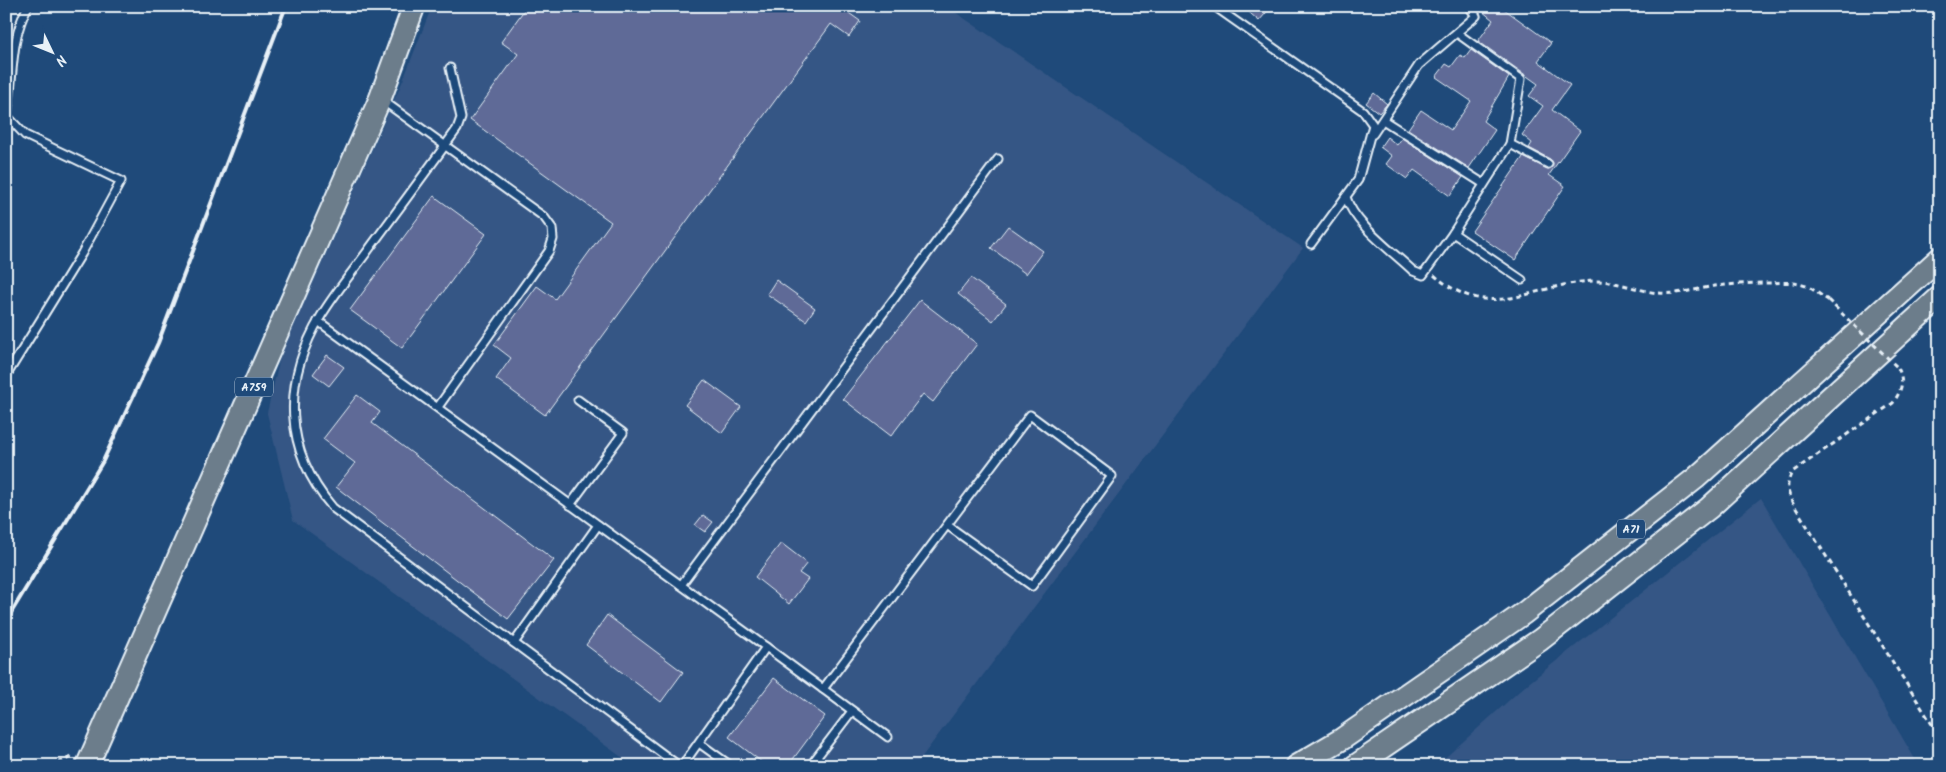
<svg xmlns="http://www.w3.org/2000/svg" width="1946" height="772" font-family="Kalam,sans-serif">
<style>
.built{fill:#365785}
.building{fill:#5e6b97;stroke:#e8f1f8}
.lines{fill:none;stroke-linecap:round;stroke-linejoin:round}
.lane-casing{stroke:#e8f1f8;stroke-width:11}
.primary-casing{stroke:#e8f1f8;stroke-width:25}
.path{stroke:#e8f1f8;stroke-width:3;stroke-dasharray:5 4;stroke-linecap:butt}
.lane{stroke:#1f4a7a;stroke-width:7}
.primary{stroke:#6c7d8b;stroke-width:21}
.rail{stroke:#e8f1f8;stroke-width:4}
.path-bridge{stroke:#e8f1f8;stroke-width:3;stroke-dasharray:5 4;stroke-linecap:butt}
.labels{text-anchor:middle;stroke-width:4;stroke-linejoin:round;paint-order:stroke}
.shield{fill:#1f4a7a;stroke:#acbfd2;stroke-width:1}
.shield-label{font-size:12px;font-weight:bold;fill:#e8f1f8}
</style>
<rect width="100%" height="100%" fill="#1f4a7a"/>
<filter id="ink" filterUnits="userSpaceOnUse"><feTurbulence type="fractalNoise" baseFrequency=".02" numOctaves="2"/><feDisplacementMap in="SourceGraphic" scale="10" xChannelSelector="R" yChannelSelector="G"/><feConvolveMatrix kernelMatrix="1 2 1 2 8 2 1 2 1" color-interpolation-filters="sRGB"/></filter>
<g filter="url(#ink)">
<g class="built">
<path d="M432 6H946L1303 248 915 766H634L293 520 267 413 280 358 404 78Z"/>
<path d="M1761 498 1919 766H1436L1525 686Z"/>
</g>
<g class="building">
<path d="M527 6H839L860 21 849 37 831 24 545 415 496 379 511 358 494 345 537 286 555 299 611 222 470 120 518 54 501 42Z"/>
<path d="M1242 6H1272L1259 21Z"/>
<path d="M1476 6H1500L1551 43 1538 61 1570 85 1552 110 1580 131 1549 175 1565 186 1515 260 1472 231 1523 157 1548 169 1551 168 1553 163 1550 159 1529 148 1532 143 1522 135 1543 106 1529 96 1538 84 1478 41 1493 20Z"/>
<path d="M1471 50 1509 77 1483 121 1495 130 1469 168 1408 129 1421 110 1451 130 1471 101 1436 77 1446 64 1451 67 1460 55 1465 58Z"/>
<path d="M1374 93 1387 104 1379 113 1366 103Z"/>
<path d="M1387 137 1397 145 1402 138 1463 177 1450 196 1414 170 1407 179 1386 164 1392 156 1380 147Z"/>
<path d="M434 196 486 234 402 348 350 310Z"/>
<path d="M1008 226 1043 251 1026 274 991 248Z"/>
<path d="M971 278 1006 304 993 321 958 294Z"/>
<path d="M776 280 815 308 806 321 767 294Z"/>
<path d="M920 300 977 344 933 402 923 394 891 436 843 399Z"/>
<path d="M327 355 344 367 329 386 313 374Z"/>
<path d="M704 380 741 407 722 433 685 405Z"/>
<path d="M357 395 380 412 372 423 554 560 508 619 336 487 355 463 323 439Z"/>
<path d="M703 515 713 522 705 532 695 525Z"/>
<path d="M781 543 807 563 799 573 808 579 789 604 755 577Z"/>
<path d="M607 615 683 672 661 702 586 645Z"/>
<path d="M774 678 825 716 788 766H767L729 737Z"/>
</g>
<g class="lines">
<defs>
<g id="lane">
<path d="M1214 6 1363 111 1373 125 1358 180 1311 244"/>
<path d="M1457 33 1521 79 1510 144"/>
<path d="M450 68 461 118 457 129C429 168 400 207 372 245 355 269 336 291 321 316 282 381 283 450 333 508L679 766"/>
<path d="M382 100 544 217 552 228 553 239 549 251 438 407"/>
<path d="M1383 120 1484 184"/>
<path d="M1373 134 1419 65 1476 16 1469 6"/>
<path d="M1346 197C1354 224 1392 251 1413 271L1423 275 1453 233 1510 144 1548 164"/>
<path d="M1453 233 1522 280"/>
<path d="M318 321 766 647 682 766"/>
<path d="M6 376 82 253 121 181 25 135 7 116C14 78 9 41 28 6"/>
<path d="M570 505 623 433 578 400"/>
<path d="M681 585 998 159"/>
<path d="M514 643 598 525"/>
<path d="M766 647 888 737"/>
<path d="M823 689 1030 415 1112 476 1032 586 947 525"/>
<path d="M699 743 731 766"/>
<path d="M810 766 852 711"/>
</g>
<g id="primary">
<path d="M87 766 380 99 414 6"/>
<path d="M1296 766 1342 739 1524 613 1696 478 1940 258"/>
<path d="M1355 766 1540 640 1709 508 1940 297"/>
</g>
</defs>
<use href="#lane" class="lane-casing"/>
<use href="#primary" class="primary-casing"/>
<g class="path">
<path d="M1434 275C1493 326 1533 282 1596 281 1618 281 1638 291 1659 293 1678 295 1697 289 1715 286 1734 284 1753 283 1772 283 1783 282 1795 282 1806 286 1814 289 1821 296 1828 300"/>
<path d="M1898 368C1905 382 1901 391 1893 403L1792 472C1786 484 1787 490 1792 502L1940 737"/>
<path d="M6 759 35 766"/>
<path d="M50 766 67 759 72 754"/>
</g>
<use href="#lane" class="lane"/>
<use href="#primary" class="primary"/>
<path class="rail" d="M6 621 103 461 158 343 286 6"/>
<path class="path-bridge" d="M1828 300 1898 368"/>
</g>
</g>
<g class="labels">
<g class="shield">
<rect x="235" y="377.5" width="38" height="19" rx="4"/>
<rect x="1617" y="519.5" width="28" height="19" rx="4"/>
</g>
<g class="shield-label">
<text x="254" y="391">A759</text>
<text x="1631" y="533">A71</text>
</g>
</g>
<rect width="1946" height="772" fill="none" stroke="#1f4a7a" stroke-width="25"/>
<rect x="12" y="12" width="1921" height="747" fill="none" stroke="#e8f1f8" stroke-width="2" filter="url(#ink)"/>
<g transform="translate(52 52) rotate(133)" stroke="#1f4a7a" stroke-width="4" paint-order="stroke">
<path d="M0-4L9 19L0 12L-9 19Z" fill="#e8f1f8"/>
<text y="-8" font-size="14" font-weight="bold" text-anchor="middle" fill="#e8f1f8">N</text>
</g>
</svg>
